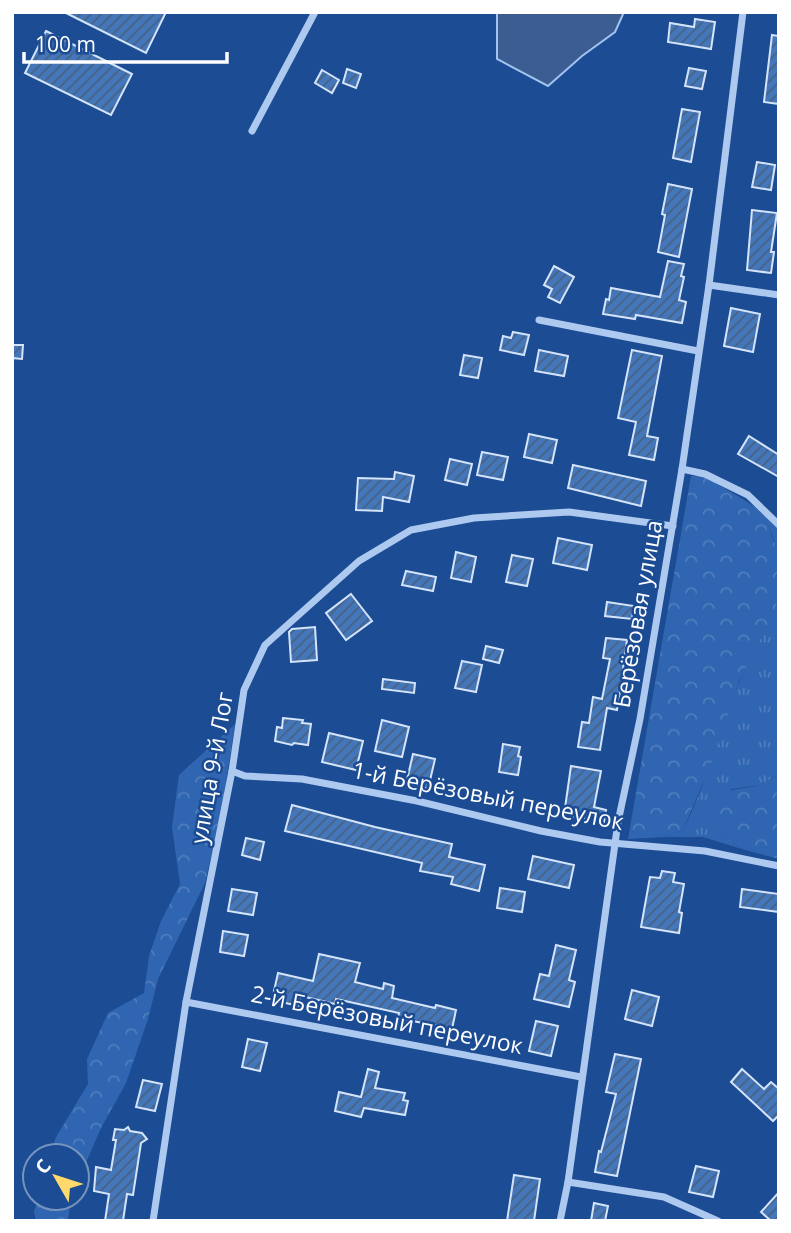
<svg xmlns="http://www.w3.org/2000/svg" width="791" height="1233" font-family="'Open Sans',sans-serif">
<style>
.grass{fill:url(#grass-tufts)}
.forest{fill:url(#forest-crowns)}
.water{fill:#3b5d91;stroke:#a0c3f1;stroke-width:2}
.building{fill:url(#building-hatch);stroke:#d4e4fa;stroke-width:2}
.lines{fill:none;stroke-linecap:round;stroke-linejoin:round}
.street{stroke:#adc9ef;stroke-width:7}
.labels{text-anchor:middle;stroke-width:5;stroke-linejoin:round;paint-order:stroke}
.street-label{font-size:23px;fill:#fff;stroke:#1c4c93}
</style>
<defs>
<pattern id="grass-tufts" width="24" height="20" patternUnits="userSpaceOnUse" patternTransform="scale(1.75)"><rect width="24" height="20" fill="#3066b1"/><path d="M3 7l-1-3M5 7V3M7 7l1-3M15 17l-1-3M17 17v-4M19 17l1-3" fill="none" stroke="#4f7dbd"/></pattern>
<pattern id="forest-crowns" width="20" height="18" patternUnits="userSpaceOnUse" patternTransform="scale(1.75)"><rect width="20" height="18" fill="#3066b1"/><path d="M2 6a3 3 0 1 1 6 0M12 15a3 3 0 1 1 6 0" fill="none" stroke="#4f7dbd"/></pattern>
<pattern id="building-hatch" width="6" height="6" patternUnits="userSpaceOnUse" patternTransform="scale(1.75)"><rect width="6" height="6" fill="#4476ba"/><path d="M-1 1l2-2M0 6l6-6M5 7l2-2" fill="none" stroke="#486183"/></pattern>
</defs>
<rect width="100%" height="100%" fill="#1c4c93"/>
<g class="grass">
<path d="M749 503 779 523V565C776 537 769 522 749 503Z"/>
<path d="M779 598V774L761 785 731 789 719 834 742 849 703 837H665L683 830C707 783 719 731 739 682 751 653 768 628 779 598Z"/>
</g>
<g class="forest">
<path d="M691 476H705L749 503 765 518 777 549 779 598 771 619 739 681 711 764 683 830 665 837 628 839Z"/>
<path d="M235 724 222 807 205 883 158 979 148 1019 126 1083 101 1128 77 1183V1156H50L56 1137 88 1084 87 1059 108 1013 144 993 149 956 161 921 180 884 172 827 179 775Z"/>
<path d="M779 774V859L742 849 719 834 708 812C724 784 734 792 759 785 766 783 773 778 779 774Z"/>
<path d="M38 1198H71L68 1221H36L34 1212Z"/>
</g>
<path class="water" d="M497 12H624L615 32 582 56 548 86 497 59Z"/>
<g class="building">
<path d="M64 12H166L146 53Z"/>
<path d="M695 19 715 22 711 49 668 42 670 23 694 27Z"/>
<path d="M46 31 132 74 111 115 25 73Z"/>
<path d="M772 35 779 36V104L764 102Z"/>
<path d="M689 68 706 71 702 89 685 86Z"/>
<path d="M347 69 361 74 356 88 343 83Z"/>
<path d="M322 70 339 80 332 93 315 83Z"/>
<path d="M682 109 700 112 691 162 673 158Z"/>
<path d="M757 162 775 165 771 190 752 187Z"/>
<path d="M668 184 692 189 679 257 658 252 665 215 662 214Z"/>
<path d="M752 210 777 213 771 252H774L771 273 747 270Z"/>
<path d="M668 261 684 264 681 276 684 277 679 300 686 302 682 323 636 315 635 319 603 314 606 299 609 300 611 288 660 297Z"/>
<path d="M554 266 574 277 560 303 548 297 552 289 544 285Z"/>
<path d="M731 308 760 314 753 352 724 346Z"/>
<path d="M513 332 529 335 524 355 500 350 503 336 511 338Z"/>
<path d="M12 345H23L22 359 12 358Z"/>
<path d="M539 350 568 356 564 376 535 371Z"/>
<path d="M632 350 662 356 647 436 658 438 654 460 629 455 636 422 618 418Z"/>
<path d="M464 355 482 358 478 378 460 375Z"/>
<path d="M529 434 557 440 552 463 524 457Z"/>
<path d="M749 436 779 455V477L738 454Z"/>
<path d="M482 452 508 457 503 480 477 475Z"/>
<path d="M450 459 472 464 467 485 445 480Z"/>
<path d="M573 465 646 481 641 506 568 488Z"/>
<path d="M395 472 414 476 409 502 383 497 382 511 356 510 358 478 394 479Z"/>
<path d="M558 538 592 545 587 570 553 563Z"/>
<path d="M456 552 476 557 471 582 451 578Z"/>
<path d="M512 555 533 559 527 586 506 582Z"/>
<path d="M406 571 436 577 433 591 402 585Z"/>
<path d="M351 594 372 621 346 640 326 613Z"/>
<path d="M607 602 634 606 632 619 605 616Z"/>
<path d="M315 627 317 660 291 662 289 632 292 629Z"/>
<path d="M606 638 627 640 622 676H626L622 691H620L617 710 607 708 600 750 578 747 582 722 589 723 593 697 602 699 610 659 603 658Z"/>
<path d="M486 646 503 650 499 663 483 659Z"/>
<path d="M462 661 482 665 476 692 455 688Z"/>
<path d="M383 679 415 683 414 693 382 689Z"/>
<path d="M283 718 303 720 302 723 311 724 308 745 294 743 292 745 275 741 277 727 282 728Z"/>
<path d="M382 720 409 727 402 757 375 751Z"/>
<path d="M329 733 363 741 356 770 322 762Z"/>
<path d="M503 744 520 747 518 756 521 757 518 775 499 772Z"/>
<path d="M413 754 435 759 428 789 406 784Z"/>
<path d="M571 766 601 771 594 807 606 810 604 822 564 815Z"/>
<path d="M292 805 375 827 452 844 449 857 485 865 479 891 451 884 453 877 420 871 422 863 285 831Z"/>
<path d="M246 838 264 842 260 860 242 855Z"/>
<path d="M533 856 574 865 569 888 528 879Z"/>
<path d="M662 871 675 873 673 882 684 884 679 912 682 913 679 933 641 927 650 877 660 878Z"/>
<path d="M500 888 525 892 522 912 497 908Z"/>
<path d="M232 889 257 893 253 915 228 911Z"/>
<path d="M742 889 779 894V912L740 907Z"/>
<path d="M223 931 248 935 244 956 220 952Z"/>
<path d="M556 945 576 950 569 980 575 982 569 1007 534 999 540 974 549 976Z"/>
<path d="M319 954 360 963 355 982 383 989 384 983 394 986 392 998 435 1008 436 1005 456 1010 452 1029 398 1018 399 1013 336 999 335 1004 301 996 299 1006 272 1000 278 973 313 981Z"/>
<path d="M632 990 659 997 652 1026 625 1019Z"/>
<path d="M536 1021 558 1026 551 1056 529 1051Z"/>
<path d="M248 1039 267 1043 260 1071 242 1067Z"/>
<path d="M615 1054 641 1059 617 1176 595 1172 599 1151 601 1152 616 1094 606 1092Z"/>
<path d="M368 1069 379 1072 375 1088 405 1093 403 1100 408 1101 405 1115 364 1108 361 1117 335 1111 339 1092 361 1097Z"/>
<path d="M742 1069 764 1089 771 1082 779 1089V1115L773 1121 731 1082Z"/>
<path d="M143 1080 162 1084 155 1111 136 1107Z"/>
<path d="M128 1127 130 1131 142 1133 147 1139 141 1143 133 1195 127 1194 123 1221H105L109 1194 94 1191 96 1167 111 1170 116 1140H113L115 1129 124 1130Z"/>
<path d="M696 1166 719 1171 713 1197 689 1192Z"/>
<path d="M514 1175 540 1179 534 1221H507Z"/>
<path d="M779 1192V1221H771L761 1212Z"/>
<path d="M594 1203 608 1206 605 1221H591Z"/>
</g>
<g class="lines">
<g class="street">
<path d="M252 131 315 12"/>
<path d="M709 285 779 295"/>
<path d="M539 320 698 351"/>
<path d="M682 469 705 474 748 495 779 525"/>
<path d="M232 771 245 776 302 779 417 801 541 831 600 842 705 851 779 866"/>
<path d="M186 1002 581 1077"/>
<path d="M568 1182 664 1197 718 1221"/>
<path d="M153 1221 186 1002 232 771 244 690 265 645 359 561 411 530 474 518 569 512 673 526"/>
<path d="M560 1221 568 1182 618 822 640 719 682 469 709 285 743 12"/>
</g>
</g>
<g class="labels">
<g class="street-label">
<text transform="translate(638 614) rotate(-80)" y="8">Берёзовая улица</text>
<text transform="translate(212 768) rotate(-80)" y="8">улица 9-й Лог</text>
<text transform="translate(488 796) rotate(11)" y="8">1-й Берёзовый переулок</text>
<text transform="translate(387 1020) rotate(11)" y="8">2-й Берёзовый переулок</text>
</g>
</g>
<rect width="791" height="1233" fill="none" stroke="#ffffff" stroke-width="28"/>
<g transform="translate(56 1177) rotate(309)"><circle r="33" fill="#1c4c93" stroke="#7794be" stroke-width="2"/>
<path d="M0-5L12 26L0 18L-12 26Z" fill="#ffd96b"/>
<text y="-10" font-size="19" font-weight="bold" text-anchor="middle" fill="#ffffff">С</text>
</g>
<path d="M24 52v10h203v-10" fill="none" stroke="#ffffff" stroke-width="3.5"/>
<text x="35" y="52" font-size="21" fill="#ffffff" stroke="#1c4c93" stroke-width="5" paint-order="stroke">100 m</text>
</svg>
